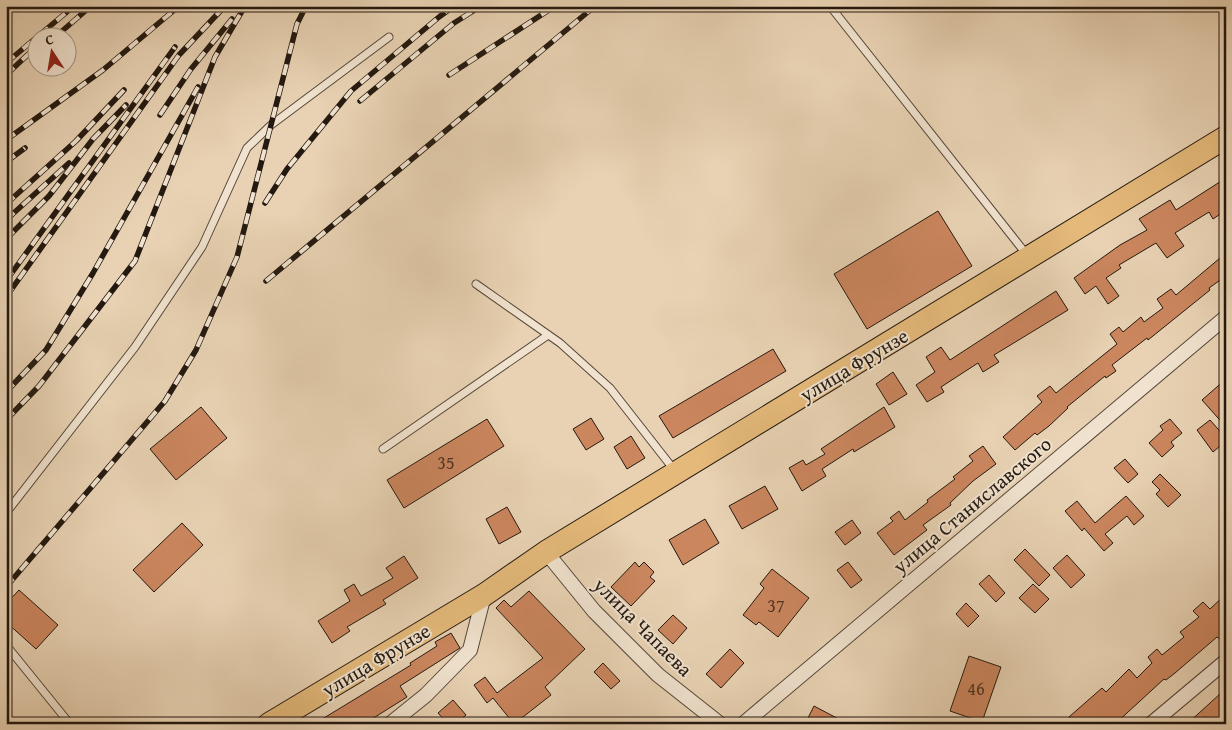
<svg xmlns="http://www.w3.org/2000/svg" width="1232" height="730" font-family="'Gentium Book Plus',serif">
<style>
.building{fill:#cb865e;stroke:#241910}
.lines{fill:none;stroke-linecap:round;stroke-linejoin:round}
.lane-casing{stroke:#554739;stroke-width:9}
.street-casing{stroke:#554739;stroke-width:16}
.primary-casing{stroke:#241910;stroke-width:24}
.lane{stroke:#f0e2ce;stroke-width:7}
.street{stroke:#f0e2ce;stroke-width:14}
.primary{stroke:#e4b97a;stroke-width:22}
.rail-casing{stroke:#241910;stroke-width:5.5}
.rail{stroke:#f0e2ce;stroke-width:4;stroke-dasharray:11;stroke-linecap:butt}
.labels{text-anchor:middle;stroke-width:4;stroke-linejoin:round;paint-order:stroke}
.number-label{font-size:18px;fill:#4e3424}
.street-label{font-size:20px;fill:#241910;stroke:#f0e2ce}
</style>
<rect width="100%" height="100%" fill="#e8d2b3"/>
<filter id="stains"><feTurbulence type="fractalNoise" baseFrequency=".004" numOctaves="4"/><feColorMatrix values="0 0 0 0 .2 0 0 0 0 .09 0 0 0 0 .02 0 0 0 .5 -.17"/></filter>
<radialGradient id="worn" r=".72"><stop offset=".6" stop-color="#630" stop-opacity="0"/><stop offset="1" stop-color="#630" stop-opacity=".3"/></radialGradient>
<g class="building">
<path d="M1226 178V210L1213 219 1209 212 1175 233 1184 246 1167 258 1156 243 1119 265 1121 268 1106 278 1119 296 1108 304 1096 286 1085 294 1074 278 1120 245 1147 230 1139 219 1170 200 1176 210Z"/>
<path d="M938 211 972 266 867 329 834 274Z"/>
<path d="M1226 253V276L1209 288 1210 290 1148 340 1147 338 1112 365 1116 371 1106 378 1105 376 1067 407 1068 408 1049 426 1037 435 1035 433 1015 450 1003 437 1042 402 1037 396 1050 386 1056 393 1117 344 1110 334 1119 327 1123 332 1141 317 1144 322 1163 308 1157 299 1171 289 1176 295Z"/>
<path d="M1056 291 1068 310 994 355 999 362 983 372 978 363 941 387 944 392 927 402 916 385 935 372 926 357 941 347 950 360Z"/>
<path d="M773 349 786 371 673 438 659 416Z"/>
<path d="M893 372 907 394 889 405 876 384Z"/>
<path d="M1226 379V427L1202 400Z"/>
<path d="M201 407 227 438 176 480 150 449Z"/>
<path d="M884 407 895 427 854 452 853 449 822 469 826 476 802 491 789 468 803 460 806 465 825 454 821 449Z"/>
<path d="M591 418 604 439 586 450 573 429Z"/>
<path d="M487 419 504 446 404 508 387 480Z"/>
<path d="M1170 419 1182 433 1171 442 1174 446 1162 457 1149 443 1163 430 1160 426Z"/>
<path d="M1210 420 1226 438V441L1213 452 1197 430Z"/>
<path d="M631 436 645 458 627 469 614 447Z"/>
<path d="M983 446 996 464 973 481 950 503 951 505 923 525 927 530 894 555 877 533 893 521 890 518 899 511 905 520 928 502 927 500 955 479 953 477 973 461 969 456Z"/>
<path d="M1125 459 1138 474 1128 483 1114 468Z"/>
<path d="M1160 474 1181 495 1168 507 1156 494 1160 490 1152 482Z"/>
<path d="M765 486 778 509 742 529 729 506Z"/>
<path d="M1126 496 1144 516 1134 525 1127 516 1105 534 1113 543 1104 551 1084 528 1082 531 1065 511 1077 501 1095 523Z"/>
<path d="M507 507 521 532 499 544 486 519Z"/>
<path d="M705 519 719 543 683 565 669 540Z"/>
<path d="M852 520 861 533 845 545 835 532Z"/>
<path d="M182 523 203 545 154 592 133 570Z"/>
<path d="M1025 549 1050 575 1039 586 1014 560Z"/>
<path d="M1067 555 1085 575 1071 588 1053 568Z"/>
<path d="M404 556 418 578 383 600 386 604 347 627 350 631 332 643 318 621 350 601 344 590 354 584 361 596 393 578 386 568Z"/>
<path d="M635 562 639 567 644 562 654 572 650 577 655 581 631 606 611 587Z"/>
<path d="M848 562 862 580 851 588 837 570Z"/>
<path d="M772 569 809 598 778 637 759 622 756 625 743 615 764 588 760 584Z"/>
<path d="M989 575 1005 593 996 602 979 584Z"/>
<path d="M1033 584 1049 599 1035 613 1019 598Z"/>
<path d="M19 590 58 625 36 649 6 622V604Z"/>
<path d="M529 591 585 649 545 687 551 695 514 724 493 698 487 703 474 685 485 677 497 693 543 658 496 608 504 600 511 607Z"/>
<path d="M1226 594V634L1220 639 1217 637 1175 673 1166 680 1164 679 1115 724H1075L1069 717 1102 688 1106 692 1129 669 1137 678 1152 663 1148 657 1157 649 1162 655 1184 637 1180 632 1199 617 1193 611 1203 602 1210 609Z"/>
<path d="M966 603 979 616 968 627 956 614Z"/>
<path d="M673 615 687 628 673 644 658 630Z"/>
<path d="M451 633 460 648 400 686 407 697 364 724H314L411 665 410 663 437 646 435 642Z"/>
<path d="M730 649 744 663 721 688 706 674Z"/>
<path d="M969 656 1001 667 982 722 950 711Z"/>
<path d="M603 663 620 681 611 689 594 672Z"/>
<path d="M1221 693 1226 698V724H1187Z"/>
<path d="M453 700 466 715 456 724H448L438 713Z"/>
<path d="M814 706 848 724H805Z"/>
</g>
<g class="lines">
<defs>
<g id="lane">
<path d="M830 6 1027 255"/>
<path d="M476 284 560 343 610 388 675 471"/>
<path d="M383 449 548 335"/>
<path d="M6 513 135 347 202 247 247 148 271 125 389 37"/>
<path d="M6 645 70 724"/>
</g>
<g id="street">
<path d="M546 552 594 611 658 675 720 724"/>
<path d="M390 724 426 695 470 650 484 595"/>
<path d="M743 724 1226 317"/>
<path d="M1151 724 1226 661"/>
</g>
<path id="primary" d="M269 724 484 595 546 552 1226 137"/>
</defs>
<use href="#lane" class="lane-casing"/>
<use href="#street" class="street-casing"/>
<use href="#primary" class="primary-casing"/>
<use href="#lane" class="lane"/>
<use href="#street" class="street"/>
<use href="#primary" class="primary"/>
<defs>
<g id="rail">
<path d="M54 38 91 6"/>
<path d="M6 63 74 6"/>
<path d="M6 75 37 46"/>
<path d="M449 75 555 6"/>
<path d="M360 101 454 23 481 6"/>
<path d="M160 115 191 69 232 19"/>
<path d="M6 140 103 70 179 6"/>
<path d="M6 162 25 148"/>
<path d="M265 203 287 169 351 91 439 17 454 6"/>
<path d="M6 204 76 141 124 90"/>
<path d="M6 220 69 163"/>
<path d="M6 239 49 196 93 139 126 105"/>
<path d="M6 281 175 47"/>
<path d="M266 281 595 6"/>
<path d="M6 297 179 55 225 6"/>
<path d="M6 392 46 350 93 273 198 87"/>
<path d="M6 420 39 386 135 261 215 57 245 6"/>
<path d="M6 587 165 401 196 350 237 257 297 24 306 6"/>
</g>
</defs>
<use href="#rail" class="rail-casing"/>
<use href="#rail" class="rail"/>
</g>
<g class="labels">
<g class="number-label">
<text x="446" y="469">35</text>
<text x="776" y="612">37</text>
<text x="976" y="695">46</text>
</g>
<g class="street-label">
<text transform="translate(854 365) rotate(-31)" y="7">улица Фрунзе</text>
<text transform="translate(972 505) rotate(-40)" y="7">улица Станиславского</text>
<text transform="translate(643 627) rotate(45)" y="7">улица Чапаева</text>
<text transform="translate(376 660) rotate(-31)" y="7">улица Фрунзе</text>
</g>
</g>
<rect width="1232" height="730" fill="none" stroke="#e8d2b3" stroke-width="25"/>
<rect x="8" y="8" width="1217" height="715" fill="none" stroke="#241910" stroke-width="2.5"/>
<rect x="12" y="12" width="1207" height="705" fill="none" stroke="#241910"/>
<g transform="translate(52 52) rotate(348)"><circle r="24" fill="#f0e2ce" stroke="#9e9282"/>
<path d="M0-4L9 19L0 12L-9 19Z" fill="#8f2418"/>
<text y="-8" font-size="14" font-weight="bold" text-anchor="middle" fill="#241910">С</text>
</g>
<rect width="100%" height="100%" filter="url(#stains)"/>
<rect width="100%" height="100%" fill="url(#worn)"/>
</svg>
